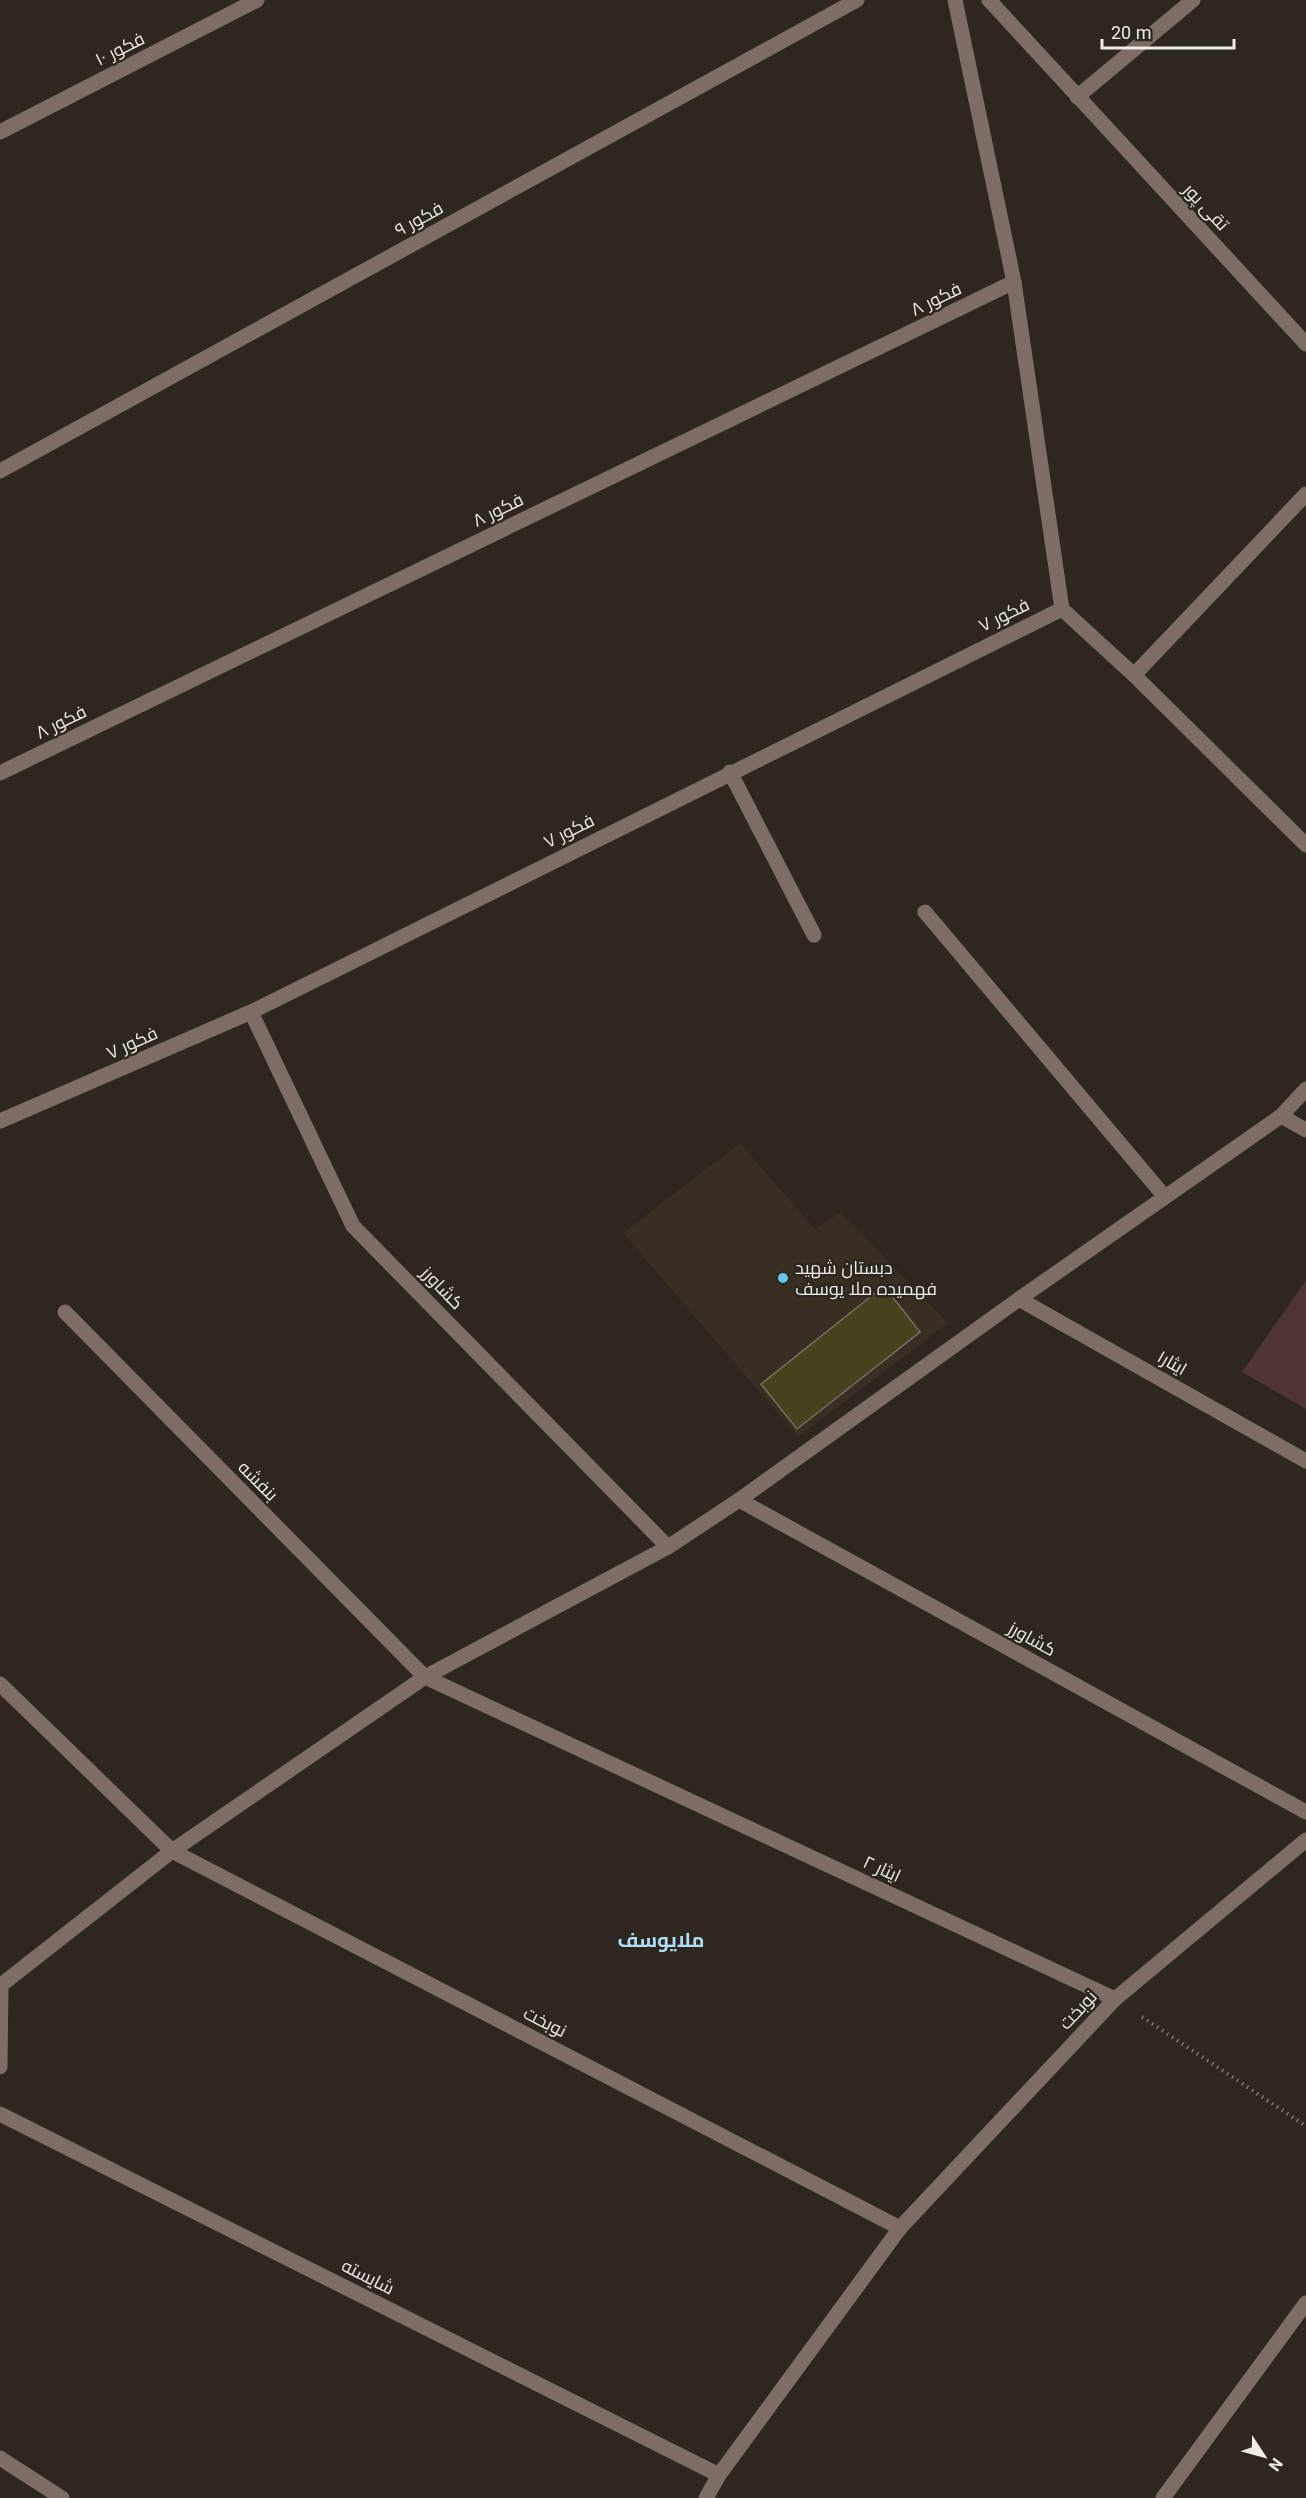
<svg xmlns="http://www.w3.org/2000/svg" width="1306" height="2498" font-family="Roboto,Cairo,sans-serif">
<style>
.built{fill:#382e21}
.green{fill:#4f3435}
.building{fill:#44431d;stroke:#707065;stroke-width:1.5}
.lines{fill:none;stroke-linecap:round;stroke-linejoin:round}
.path{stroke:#7c766f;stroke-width:4;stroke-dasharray:1.5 4.5;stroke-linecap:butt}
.minor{stroke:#7e6d64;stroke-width:15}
.poi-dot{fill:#66c4ef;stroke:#2d271f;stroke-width:2}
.labels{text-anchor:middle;stroke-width:5;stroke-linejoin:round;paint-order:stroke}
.street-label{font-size:18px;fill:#efebe5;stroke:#2d271f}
.poi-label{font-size:18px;fill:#efebe5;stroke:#2d271f;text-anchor:start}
.neighbourhood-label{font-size:20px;font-weight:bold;fill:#afdff7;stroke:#2d271f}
</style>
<rect width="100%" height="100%" fill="#2d271f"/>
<path class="built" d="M740 1143 815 1229 841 1212 948 1323 798 1437 623 1233Z"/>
<path class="green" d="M1306 1280V1409L1242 1372Z"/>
<path class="building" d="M884 1286 920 1332 797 1429 761 1384Z"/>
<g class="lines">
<path class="path" d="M1142 2017 1306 2126"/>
<g class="minor">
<path d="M955 0 1014 282 1062 609"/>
<path d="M989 0 1306 344"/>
<path d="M1077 97 1193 0"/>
<path d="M0 132 257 0"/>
<path d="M0 471 857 0"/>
<path d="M1134 675 1306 494"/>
<path d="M730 772 814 935"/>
<path d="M0 773 1014 282"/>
<path d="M925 912 1165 1197"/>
<path d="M251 1012 353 1226 668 1547"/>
<path d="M1281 1116 1306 1130"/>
<path d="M0 1121 251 1012 1062 609 1134 675 1306 845"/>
<path d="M1019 1299 1306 1461"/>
<path d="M65 1312 425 1677 1115 1999"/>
<path d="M739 1500 1306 1812"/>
<path d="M0 1684 172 1851 900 2228"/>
<path d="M0 2067 1 1985 172 1851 425 1677 668 1547 739 1500 1019 1299 1281 1116 1306 1089"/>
<path d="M0 2114 719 2475"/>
<path d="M0 2458 62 2498"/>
<path d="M706 2498 719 2475 900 2228 1115 1999 1306 1840"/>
<path d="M1163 2498 1306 2303"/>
</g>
</g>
<circle class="poi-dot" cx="783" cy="1278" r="6"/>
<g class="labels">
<g class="street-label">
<text transform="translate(120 49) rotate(-27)" y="6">فکور ۱۰</text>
<text transform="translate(1206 207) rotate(47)" y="6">تقی پور</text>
<text transform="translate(419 219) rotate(-29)" y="6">فکور ۹</text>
<text transform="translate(936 299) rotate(-26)" y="6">فکور ۸</text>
<text transform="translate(498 510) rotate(-26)" y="6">فکور ۸</text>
<text transform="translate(1004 615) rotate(-26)" y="6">فکور ۷</text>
<text transform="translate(61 722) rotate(-26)" y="6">فکور ۸</text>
<text transform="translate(569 831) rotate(-27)" y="6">فکور ۷</text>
<text transform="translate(132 1043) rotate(-24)" y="6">فکور ۷</text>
<text transform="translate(442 1288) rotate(46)" y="6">کشاورز</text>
<text transform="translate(1172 1363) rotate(30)" y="6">ایثار۱</text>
<text transform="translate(258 1481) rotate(45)" y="6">بنفشه</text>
<text transform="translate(1032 1639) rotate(29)" y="6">کشاورز</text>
<text transform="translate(882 1869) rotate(25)" y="6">ایثار ۲</text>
<text transform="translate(1078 2010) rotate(-47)" y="6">نوبخت</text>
<text transform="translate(545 2022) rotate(27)" y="6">نوبخت</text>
<text transform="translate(368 2277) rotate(27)" y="6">شایسته</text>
</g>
<g class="poi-label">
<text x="795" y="1274">دبستان شهید<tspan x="795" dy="21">فهمیده ملا یوسف</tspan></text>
</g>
<g class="neighbourhood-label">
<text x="661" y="1947">ملایوسف</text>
</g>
</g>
<g transform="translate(1264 2456) rotate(126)" stroke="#2d271f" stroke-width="4.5" paint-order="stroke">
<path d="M0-4.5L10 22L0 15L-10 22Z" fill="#efebe5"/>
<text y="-9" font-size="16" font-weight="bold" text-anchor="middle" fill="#efebe5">N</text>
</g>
<path d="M1102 39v9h132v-9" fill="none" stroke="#efebe5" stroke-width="3"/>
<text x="1111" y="39" font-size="18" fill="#efebe5" stroke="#2d271f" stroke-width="4.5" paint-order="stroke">20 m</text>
</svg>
